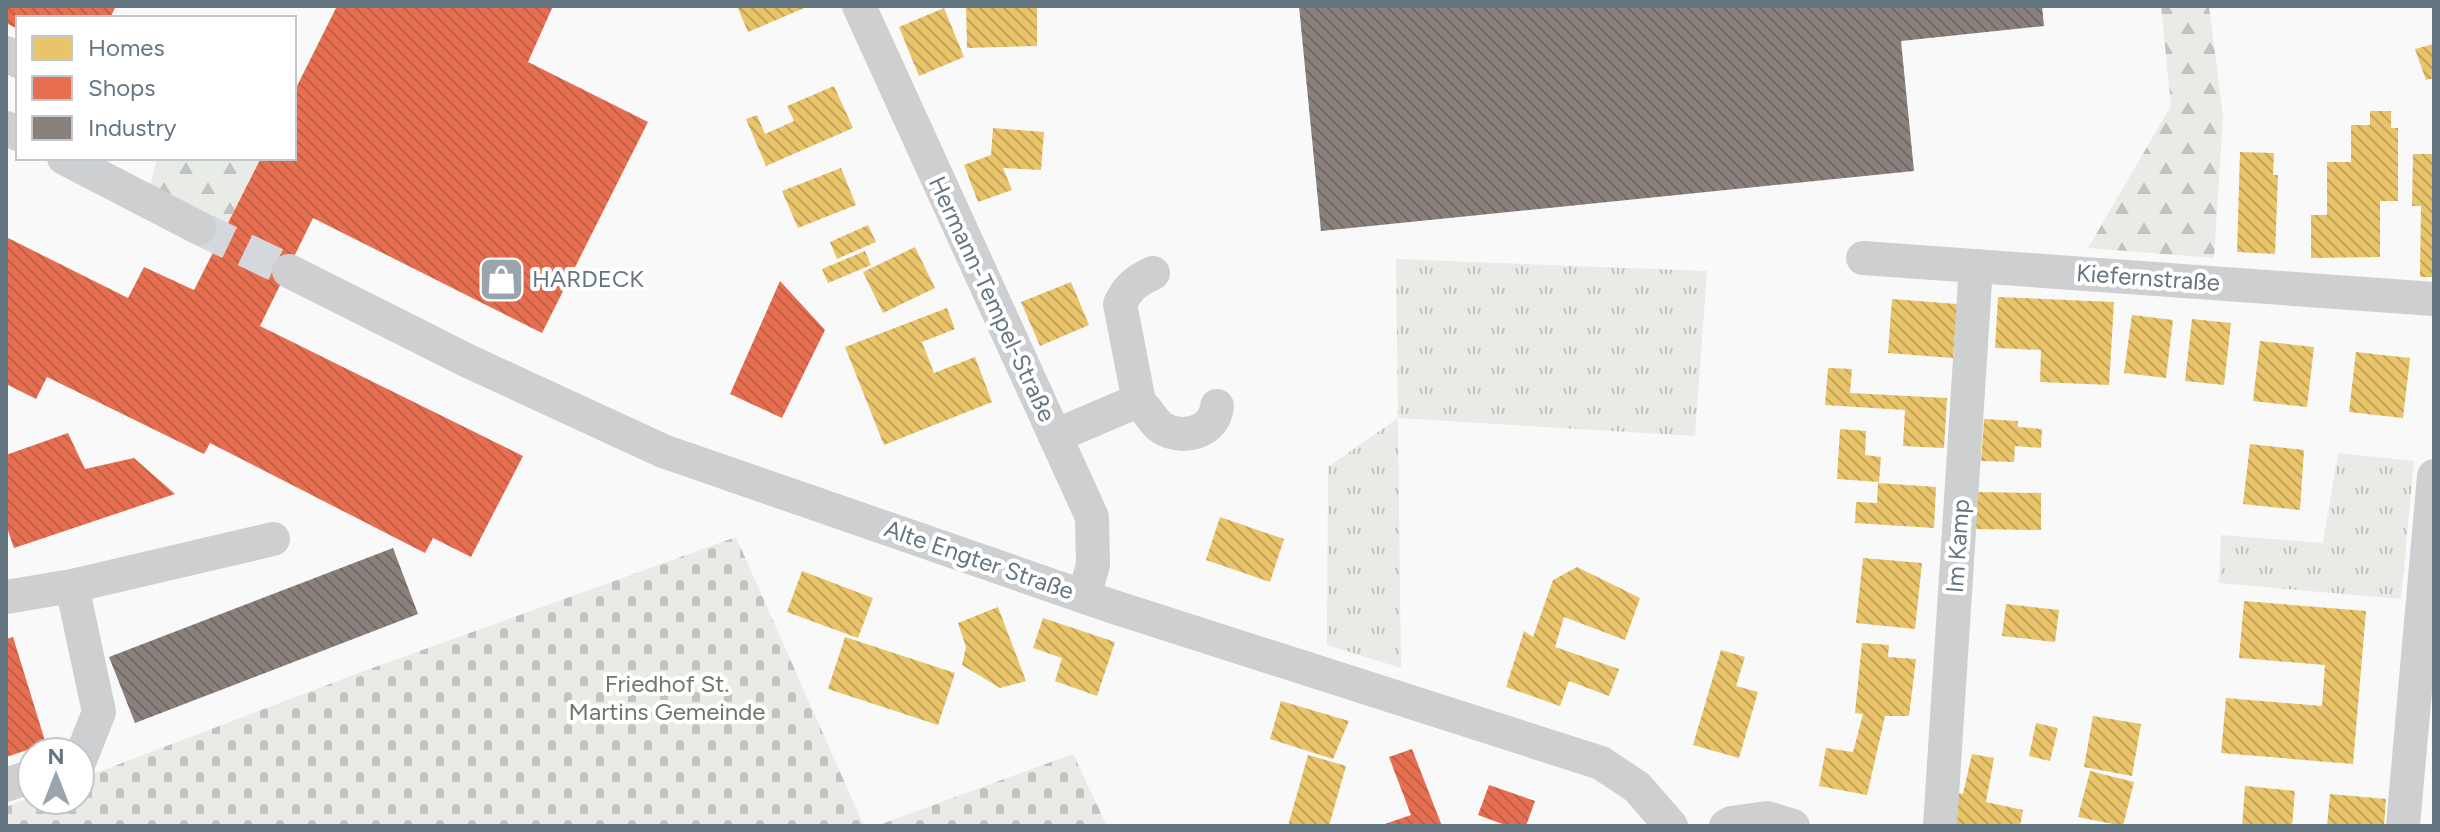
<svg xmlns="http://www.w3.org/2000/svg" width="2440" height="832" font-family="Figtree,sans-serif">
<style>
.grass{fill:url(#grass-tufts)}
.forest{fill:url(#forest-firs)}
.cemetery{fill:url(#cemetery-stones)}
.homes{fill:url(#homes-back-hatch)}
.shops{fill:url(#shops-back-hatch)}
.industry{fill:url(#industry-back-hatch)}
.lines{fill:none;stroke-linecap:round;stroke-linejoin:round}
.minor-tunnel{stroke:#d4d8dc;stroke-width:34;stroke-dasharray:34 17;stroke-linecap:butt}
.minor{stroke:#cecfd0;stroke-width:34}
.labels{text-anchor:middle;stroke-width:8;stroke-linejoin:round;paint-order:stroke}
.street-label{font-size:24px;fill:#657683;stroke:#fff}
.poi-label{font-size:24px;fill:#657683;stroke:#fff;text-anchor:start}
.park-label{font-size:24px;fill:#687a64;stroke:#fff}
</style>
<defs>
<pattern id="grass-tufts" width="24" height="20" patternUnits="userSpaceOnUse" patternTransform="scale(2)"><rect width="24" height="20" fill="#e8ebe6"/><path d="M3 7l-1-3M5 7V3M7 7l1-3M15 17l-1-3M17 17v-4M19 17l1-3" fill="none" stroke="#c0c3c0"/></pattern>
<pattern id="forest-firs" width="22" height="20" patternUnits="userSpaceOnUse" patternTransform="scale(2)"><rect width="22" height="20" fill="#e8ebe6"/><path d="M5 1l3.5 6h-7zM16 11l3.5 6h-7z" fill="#c0c3c0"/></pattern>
<pattern id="cemetery-stones" width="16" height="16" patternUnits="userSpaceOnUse" patternTransform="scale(2)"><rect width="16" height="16" fill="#e8ebe6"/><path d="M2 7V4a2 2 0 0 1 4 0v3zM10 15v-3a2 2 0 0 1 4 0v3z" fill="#c0c3c0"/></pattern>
<pattern id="homes-back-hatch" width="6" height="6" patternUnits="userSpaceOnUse" patternTransform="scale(2)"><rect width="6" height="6" fill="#e9c46a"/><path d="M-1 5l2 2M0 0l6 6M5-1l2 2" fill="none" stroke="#c0a45d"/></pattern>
<pattern id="shops-back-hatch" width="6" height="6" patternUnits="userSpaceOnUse" patternTransform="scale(2)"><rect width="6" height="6" fill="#e76f51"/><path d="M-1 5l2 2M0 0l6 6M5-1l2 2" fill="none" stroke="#bf6049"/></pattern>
<pattern id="industry-back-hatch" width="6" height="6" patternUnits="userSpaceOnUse" patternTransform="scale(2)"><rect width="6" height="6" fill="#8a817c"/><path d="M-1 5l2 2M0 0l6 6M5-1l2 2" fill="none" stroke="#6f6a67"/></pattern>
</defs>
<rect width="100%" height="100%" fill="#f9f9f9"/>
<g class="grass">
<path d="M1396 259 1707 271 1695 436 1398 418 1401 668 1327 645 1328 467 1398 418Z"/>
<path d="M2338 453 2414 461 2401 599 2219 583 2221 535 2323 543Z"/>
</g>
<g class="forest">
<path d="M2161 6H2209L2223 117 2214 258 2088 248 2171 106Z"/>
<path d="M157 158H261L220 238 146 201Z"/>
</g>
<g class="cemetery">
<path d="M736 537 864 826H6V807L32 797V800H80V779L364 671Z"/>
<path d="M1073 754 1107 826H876Z"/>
</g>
<g class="homes">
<path d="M737 6H809L748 32Z"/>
<path d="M966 6H1037V46L967 48Z"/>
<path d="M944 8 964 57 919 76 899 27Z"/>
<path d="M2434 44V78L2426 80 2415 49Z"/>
<path d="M834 86 853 128 766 166 746 119 757 115 765 134 794 121 787 106Z"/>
<path d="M2370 111H2391V128H2398V201H2380V257L2311 258V215H2327V162H2351V125H2370Z"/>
<path d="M993 128 1044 132 1041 170 1003 168 1012 190 978 202 964 165 991 155Z"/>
<path d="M2240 152 2274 153 2273 175H2278L2275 254 2237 252Z"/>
<path d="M2413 154H2434V277H2420L2421 206H2412Z"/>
<path d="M841 168 856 205 798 228 782 191Z"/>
<path d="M868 225 876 242 837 259 830 242Z"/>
<path d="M915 247 935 288 883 313 863 272Z"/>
<path d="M865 251 871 265 828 283 822 269Z"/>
<path d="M1071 282 1089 325 1040 346 1021 302Z"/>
<path d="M1998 297 2114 302 2109 385 2040 382 2041 350 1995 348Z"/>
<path d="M1892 299 1957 304 1953 358 1888 353Z"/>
<path d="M947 308 955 329 922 342 934 373 975 357 992 402 884 445 845 347Z"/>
<path d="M2132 315 2173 320 2166 378 2124 373Z"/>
<path d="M2192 319 2231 323 2224 385 2185 381Z"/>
<path d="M2260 341 2314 347 2307 407 2253 401Z"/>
<path d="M2356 352 2410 358 2403 418 2349 412Z"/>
<path d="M1828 368 1852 369 1850 393 1947 398 1944 448 1903 446 1905 410 1825 405Z"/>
<path d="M1984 419 2018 421V427L2042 429 2041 448 2015 446 2014 462 1981 461Z"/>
<path d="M1840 429 1866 431 1865 455 1881 457 1879 482 1837 479Z"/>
<path d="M2250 444 2304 450 2300 510 2243 504Z"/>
<path d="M1878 483 1936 487 1934 528 1855 523 1856 502 1877 503Z"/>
<path d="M1974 492 2041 493V530L1973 529Z"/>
<path d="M1220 517 1284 539 1270 582 1206 560Z"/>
<path d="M1863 558 1922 563 1915 629 1856 623Z"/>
<path d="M1577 567 1640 598 1625 640 1564 617 1555 647 1619 669 1609 696 1569 681 1560 706 1506 687 1524 631 1533 637 1553 580Z"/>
<path d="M802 571 873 598 858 638 787 612Z"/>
<path d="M2244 601 2366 611 2353 764 2221 753 2226 698 2322 706 2325 665 2239 658Z"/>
<path d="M2006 604 2059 610 2055 642 2002 636Z"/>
<path d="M998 607 1026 681 1000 688 962 665 966 647 958 623Z"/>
<path d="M1043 618 1115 642 1097 696 1055 681 1062 658 1033 648Z"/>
<path d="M845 637 955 673 938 725 828 689Z"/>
<path d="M1862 643 1889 645 1888 657 1916 659 1909 716H1885L1867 795 1819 786 1826 748 1853 752 1863 714 1855 713Z"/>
<path d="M1721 650 1745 657 1736 686 1758 692 1739 758 1693 745Z"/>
<path d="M1281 701 1349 721 1333 759 1270 739Z"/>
<path d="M2093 716 2141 724 2132 776 2084 767Z"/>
<path d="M2036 723 2058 728 2050 761 2029 756Z"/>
<path d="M1972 754 1994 758 1986 802 2023 810 2020 826H1947L1954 792 1963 794Z"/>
<path d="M1308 755 1346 766 1329 826H1288Z"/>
<path d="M2090 771 2134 782 2123 826 2078 817Z"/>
<path d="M2245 786 2295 791 2292 826H2242Z"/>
<path d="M2330 794 2386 799 2384 826H2327Z"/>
</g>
<g class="shops">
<path d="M6 6H116L110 18H18V29L6 23Z"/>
<path d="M337 6H553L528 62 648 122 542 333 313 218 260 326 523 456 471 557 433 538 425 553 210 443 204 454 47 377 36 399 6 384V237L128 298 144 267 194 290 261 158H294V92Z"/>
<path d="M780 281 825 330 782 418 730 394Z"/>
<path d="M68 433 85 469 134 458 175 494 14 548 6 525V455Z"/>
<path d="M13 637 46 744 6 757V639Z"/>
<path d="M1412 749 1442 826H1379L1411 815 1389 757Z"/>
<path d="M1489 785 1535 801 1526 826H1508L1478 815Z"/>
</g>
<g class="industry">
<path d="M1299 6H2042L2044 26 1901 41 1914 171 1321 231Z"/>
<path d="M393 548 418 614 135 723 109 657Z"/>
</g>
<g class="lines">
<path class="minor-tunnel" d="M199 228 289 271"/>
<g class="minor">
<path d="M859 6 1092 517 1093 565 1084 597"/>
<path d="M6 53 18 61"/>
<path d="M6 128 18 134"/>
<path d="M64 158 199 228"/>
<path d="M1863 258 2434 299"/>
<path d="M289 271 468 361 663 451 1108 605 1601 763 1637 787 1671 826"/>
<path d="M1139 402 1120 304C1128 287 1136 281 1153 273"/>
<path d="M1055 436 1135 402C1147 405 1151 421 1162 428 1183 441 1215 432 1217 406"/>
<path d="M72 586 99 712 80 760"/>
<path d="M6 597 72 586 273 539"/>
<path d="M6 785 32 776"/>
<path d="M1726 826 1731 823 1767 818 1793 826"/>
<path d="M1940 826 1976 266"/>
<path d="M2403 826 2434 476"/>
</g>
</g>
<defs>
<symbol id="shop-square" viewBox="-11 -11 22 22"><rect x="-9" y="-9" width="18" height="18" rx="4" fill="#99a4ac" stroke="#fff"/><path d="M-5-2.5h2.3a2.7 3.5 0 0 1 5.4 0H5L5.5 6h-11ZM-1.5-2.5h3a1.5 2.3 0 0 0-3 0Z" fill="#fff"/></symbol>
</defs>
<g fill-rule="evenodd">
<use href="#shop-square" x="476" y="254" width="51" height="51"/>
</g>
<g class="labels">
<g class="street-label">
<text transform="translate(2148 278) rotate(4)" y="8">Kiefernstraße</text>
<text transform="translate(992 299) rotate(65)" y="8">Hermann-Tempel-Straße</text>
<text transform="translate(1958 546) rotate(-86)" y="8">Im Kamp</text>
<text transform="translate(979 560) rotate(19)" y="8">Alte Engter Straße</text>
</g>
<g class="poi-label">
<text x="532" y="287">HARDECK</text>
</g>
<g class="park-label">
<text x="667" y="692">Friedhof St.<tspan x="667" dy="28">Martins Gemeinde</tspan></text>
</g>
</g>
<rect width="2440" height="832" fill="none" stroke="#657683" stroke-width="16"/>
<rect x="16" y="16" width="280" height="144" fill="#ffffff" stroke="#c1c8cd" stroke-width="2"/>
<rect x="32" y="36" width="40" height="24" fill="#e9c46a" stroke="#c1c8cd" stroke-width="2"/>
<text x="88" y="56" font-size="24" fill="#657683">Homes</text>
<rect x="32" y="76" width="40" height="24" fill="#e76f51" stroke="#c1c8cd" stroke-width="2"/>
<text x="88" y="96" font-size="24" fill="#657683">Shops</text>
<rect x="32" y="116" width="40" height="24" fill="#8a817c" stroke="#c1c8cd" stroke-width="2"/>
<text x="88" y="136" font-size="24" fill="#657683">Industry</text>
<g transform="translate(56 776)"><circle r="38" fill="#ffffff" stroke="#c1c8cd" stroke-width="2"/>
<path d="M0-6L14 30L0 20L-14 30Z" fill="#99a4ac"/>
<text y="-12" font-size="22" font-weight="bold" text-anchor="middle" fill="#657683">N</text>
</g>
</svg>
